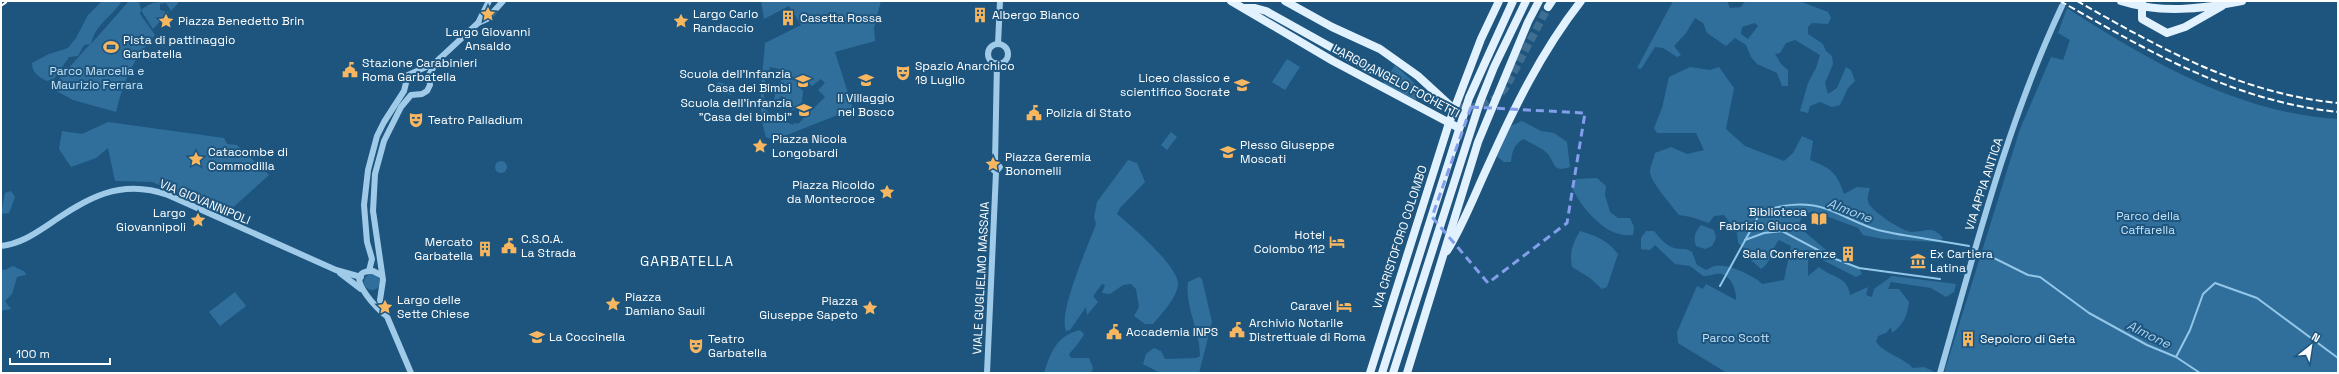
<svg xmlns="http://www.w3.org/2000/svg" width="2339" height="374" font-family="'Space Grotesk',sans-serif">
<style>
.green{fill:#306f9c;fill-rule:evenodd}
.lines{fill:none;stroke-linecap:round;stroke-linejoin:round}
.stream{stroke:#93c7ea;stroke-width:2}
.major-tunnel{stroke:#3f6e91;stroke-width:8;stroke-dasharray:8 4;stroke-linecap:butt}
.minor{stroke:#a0cbe8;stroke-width:6}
.major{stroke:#e2f1fe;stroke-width:8}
.rail{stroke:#fff;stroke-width:2;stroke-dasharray:7 3;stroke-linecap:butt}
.marked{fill:none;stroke:#839eea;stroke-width:3;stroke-dasharray:8 5;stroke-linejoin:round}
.labels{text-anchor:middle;stroke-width:4;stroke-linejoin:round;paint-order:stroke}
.poi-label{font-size:12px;fill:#fff;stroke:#1d557e;text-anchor:start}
.park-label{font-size:12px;fill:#c4e2f6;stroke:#1d557e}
.street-label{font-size:12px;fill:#fff;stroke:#1d557e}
.water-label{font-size:13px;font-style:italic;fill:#abd4f0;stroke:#1d557e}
.quarter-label{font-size:14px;letter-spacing:1px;fill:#fff;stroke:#1d557e}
</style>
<rect width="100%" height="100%" fill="#1d557e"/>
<g class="green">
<path d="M102 1H122C111 18 96 23 91 44L129 1H139L141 10C153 0 165 1 180 1L171 11 166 3 160 4V10L169 12 153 29 141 10 140 14 155 35C134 57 123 82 116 112L73 100 51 88 90 44 84 45 78 56 69 57 54 79 47 81C39 77 32 73 32 63L49 54 68 48 76 38 88 15Z"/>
<path d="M761 1H881L874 28 875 41 835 52 853 109 774 140 766 137C756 109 763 73 765 43L801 25 789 6 764 19ZM770 67 788 71 787 78H783L776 88 774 101 777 102 781 96 793 103 790 109 794 110 802 102 803 91 800 88 806 81 812 86 821 79 825 83 818 90 825 97 798 124 794 123 793 125 771 115 763 107 765 78 769 75Z"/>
<path d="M1673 1H1727L1730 8 1741 7 1745 1H1799L1828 12 1831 18 1828 24 1812 23 1808 27V34L1823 44 1826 51 1832 56 1833 64 1825 83 1828 94 1837 88 1846 67 1851 70 1855 81 1848 88 1840 105 1832 107 1820 102 1810 106 1808 113 1800 111 1808 83 1816 68 1820 55 1795 40 1786 43 1780 53 1775 54 1781 64 1788 70V86H1782L1777 73 1757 64 1751 57 1746 45 1735 38 1726 46 1707 33 1703 23 1695 18 1686 33 1674 46 1681 55 1677 57 1663 48 1655 47 1641 69 1637 68ZM1755 23 1758 26 1748 39 1741 34 1742 27Z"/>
<path d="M2067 8C2149 61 2238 113 2338 119V373H1944L2020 129 2051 57 2063 60 2070 40 2058 33Z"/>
<path d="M1287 59 1300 67 1285 90 1272 82Z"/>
<path d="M1395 65 1422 90 1417 94 1416 100 1383 84Z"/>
<path d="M1690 67 1710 70 1719 67 1734 88 1726 129 1745 146 1784 161 1793 153 1802 136 1813 141 1810 160C1831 168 1837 173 1844 194L1857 187 1870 188C1869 192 1867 197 1868 201 1869 210 1903 232 1912 232 1926 232 1932 225 1943 238L1938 242 1883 239 1863 235 1858 228 1813 211 1802 216 1798 226 1826 250 1832 258 1859 267 1862 274 1856 277 1813 255 1808 259V276L1819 267C1833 279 1847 275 1850 295L1868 287 1866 295 1872 297 1874 289 1892 276 1956 284 1954 292 1946 297 1931 288 1891 282 1888 289H1899L1909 302C1907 316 1904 324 1892 333L1891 327 1886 333 1878 336 1876 342C1886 355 1903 357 1913 368L1924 367 1933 371V373H1727L1678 343 1677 332 1697 286 1703 289 1706 284 1736 300C1737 290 1730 271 1716 274 1711 275 1709 276 1703 276L1690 266 1675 264 1655 245 1650 250 1641 249V238L1646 231H1654C1660 238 1665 245 1674 248 1681 250 1684 247 1692 252L1697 265 1706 270C1709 269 1712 266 1715 266 1727 263 1755 276 1762 284L1784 280 1791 246 1779 240C1771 249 1772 262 1761 269L1750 259 1746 250 1738 243 1737 233 1724 215 1714 216 1709 223 1691 217 1679 215C1672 206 1650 181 1650 172 1650 166 1654 159 1655 153L1671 147 1687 154 1704 150 1696 133H1657L1654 128 1662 108 1669 77Z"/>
<path d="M718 82 733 86 731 95 715 91Z"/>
<path d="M1522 121 1541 131 1554 133 1567 142 1570 167C1552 173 1556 163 1547 153 1541 147 1531 144 1524 139 1514 143 1512 152 1511 162H1504L1495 155 1511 126Z"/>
<path d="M108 122 224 138 227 144 237 145 269 175 229 211 223 212 152 182 115 181 108 148 96 158 71 167 59 149 62 131 82 134Z"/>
<path d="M1171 132 1177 137 1167 150 1161 145Z"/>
<path d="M1128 160 1137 163 1145 182 1120 208 1117 214C1130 225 1181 268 1178 286 1175 300 1162 313 1153 324H1145L1134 316 1139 307 1136 289 1131 284 1123 285 1110 294 1102 293 1105 285 1102 284 1093 296 1098 302 1087 315 1086 307 1070 330 1066 331C1058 312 1088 246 1096 224L1094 217 1097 202Z"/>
<circle cx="501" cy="167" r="6"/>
<path d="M1597 178 1606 186 1605 195 1610 212 1618 218H1630L1634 227 1633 235C1606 239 1581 207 1571 186L1576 179Z"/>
<path d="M11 191 15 197 9 213 1 214 5 193Z"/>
<path d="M1701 225 1714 230 1716 238 1712 246 1705 249 1696 246C1693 237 1695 232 1701 225Z"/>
<path d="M1580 231C1597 236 1607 240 1618 254L1607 287 1602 289 1590 278 1572 267C1569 252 1573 243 1580 231Z"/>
<path d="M13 266 25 272 26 275 17 277 12 294 5 301 11 309 1 311V317V269L5 270Z"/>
<circle cx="372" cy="282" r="8"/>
<path d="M1199 277 1202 279 1212 322 1199 373H1160L1143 364 1146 354 1154 348 1161 351 1165 359 1196 358 1200 356C1200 331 1185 307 1188 282Z"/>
<path d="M235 292 246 306 220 326 209 312Z"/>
<path d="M1080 330 1084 334C1082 339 1072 351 1069 354L1071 358H1089L1093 368 1091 373H1044C1051 352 1056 336 1080 330Z"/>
</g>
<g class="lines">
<g class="stream">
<path d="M1745 240 1764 233 1782 231 1833 258 1859 268 1940 279"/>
<path d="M1986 254 2028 275 2040 277 2089 313 2147 345 2176 357 2200 373"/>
<path d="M1720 286 1759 215C1778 203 1806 202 1827 209 1844 215 1860 225 1878 230 1907 237 1939 240 1969 246"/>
<path d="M2176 357 2190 330 2203 294 2215 283 2257 298 2338 358"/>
</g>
<path class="major-tunnel" d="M1370 69C1407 89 1472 134 1506 87L1548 7"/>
<g class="minor">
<path d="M478 23 489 1"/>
<path d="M998 44 1000 1"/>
<circle cx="998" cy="54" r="10"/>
<path d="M995 162 997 63"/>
<path d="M995 162 1000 167 996 172"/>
<path d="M995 162 991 168 996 172"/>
<path d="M1 246C19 244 33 235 48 225 87 198 120 178 168 195L336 270 361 277"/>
<path d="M369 271 372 259 367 242 364 205 368 170 377 136 384 122 404 91 408 75 435 63"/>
<path d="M340 273 361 289"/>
<path d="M381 275 373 271C340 270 376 308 385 315"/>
<path d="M411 373 380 300 383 280 373 211 375 174 384 141 401 107 411 95 422 94 427 91 430 85 429 75 437 61 478 23 487 19 503 1"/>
<path d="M987 373 996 172"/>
<path d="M1940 373C1975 250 2007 123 2062 6"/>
</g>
<g class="major">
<path d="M1231 1 1333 61 1459 128"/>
<path d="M1285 1 1332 27 1380 49 1418 76 1456 111"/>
<path d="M2121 1C2161 14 2201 9 2242 1"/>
<path d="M2142 2V19L2167 33 2185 27 2222 6"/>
<path d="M1548 7 1552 1"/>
<path d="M1244 8H1255L1266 11 1370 69"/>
<path d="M1447 251C1463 225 1474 196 1487 168 1513 110 1541 52 1581 1"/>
<path d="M1370 373 1449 123 1481 39 1499 1"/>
<path d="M1382 373 1469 98 1513 1"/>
<path d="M1393 373 1480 102 1494 67 1526 1"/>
<path d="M1407 373 1478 142 1528 22 1539 1"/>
</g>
<g class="rail">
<path d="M2060 1C2150 52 2233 101 2338 112"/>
<path d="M2077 1C2162 49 2239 93 2338 103"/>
<path d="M1 6 8 1"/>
</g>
</g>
<path class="marked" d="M1471 107 1585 113 1567 223 1488 283 1432 217Z"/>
<defs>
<symbol id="sight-bare" viewBox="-9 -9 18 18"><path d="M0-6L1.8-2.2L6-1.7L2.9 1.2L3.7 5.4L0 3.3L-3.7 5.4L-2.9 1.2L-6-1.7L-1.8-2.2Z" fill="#f7b65f" stroke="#1d557e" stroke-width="2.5" paint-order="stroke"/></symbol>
<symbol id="building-bare" viewBox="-9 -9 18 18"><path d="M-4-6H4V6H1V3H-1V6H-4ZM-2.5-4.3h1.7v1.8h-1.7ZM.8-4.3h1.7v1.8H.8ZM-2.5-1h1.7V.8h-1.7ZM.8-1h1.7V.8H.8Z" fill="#f7b65f" stroke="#1d557e" stroke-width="2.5" paint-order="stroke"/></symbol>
<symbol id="stadium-bare" viewBox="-9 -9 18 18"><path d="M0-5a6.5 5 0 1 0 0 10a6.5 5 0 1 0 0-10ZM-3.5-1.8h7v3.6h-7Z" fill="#f7b65f" stroke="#1d557e" stroke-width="2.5" paint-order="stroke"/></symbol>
<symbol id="civic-bare" viewBox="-9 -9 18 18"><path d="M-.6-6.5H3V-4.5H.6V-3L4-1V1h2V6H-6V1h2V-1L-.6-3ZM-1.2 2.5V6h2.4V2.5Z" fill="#f7b65f" stroke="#1d557e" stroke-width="2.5" paint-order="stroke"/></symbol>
<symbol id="theatre-bare" viewBox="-9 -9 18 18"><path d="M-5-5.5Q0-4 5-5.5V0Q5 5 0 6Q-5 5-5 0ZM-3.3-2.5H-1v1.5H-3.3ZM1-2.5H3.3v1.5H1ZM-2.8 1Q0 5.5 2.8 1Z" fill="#f7b65f" stroke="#1d557e" stroke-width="2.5" paint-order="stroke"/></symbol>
<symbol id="school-bare" viewBox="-9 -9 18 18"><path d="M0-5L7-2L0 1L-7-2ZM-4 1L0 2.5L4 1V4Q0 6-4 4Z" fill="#f7b65f" stroke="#1d557e" stroke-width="2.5" paint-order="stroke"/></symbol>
<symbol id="library-bare" viewBox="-9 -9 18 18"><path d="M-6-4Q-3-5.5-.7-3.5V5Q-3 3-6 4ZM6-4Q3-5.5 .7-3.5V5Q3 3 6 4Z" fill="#f7b65f" stroke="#1d557e" stroke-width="2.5" paint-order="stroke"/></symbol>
<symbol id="hotel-bare" viewBox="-9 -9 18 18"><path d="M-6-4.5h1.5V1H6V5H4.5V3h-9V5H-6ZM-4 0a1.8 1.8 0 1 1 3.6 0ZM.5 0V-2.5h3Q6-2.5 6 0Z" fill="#f7b65f" stroke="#1d557e" stroke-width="2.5" paint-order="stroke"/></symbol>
<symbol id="museum-bare" viewBox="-9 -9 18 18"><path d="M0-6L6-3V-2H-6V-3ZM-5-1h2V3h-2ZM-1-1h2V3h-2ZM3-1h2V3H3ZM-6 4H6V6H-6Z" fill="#f7b65f" stroke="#1d557e" stroke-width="2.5" paint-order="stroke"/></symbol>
</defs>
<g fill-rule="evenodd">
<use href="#sight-bare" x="477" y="3" width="22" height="22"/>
<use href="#building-bare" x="969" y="4" width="22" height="22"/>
<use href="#building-bare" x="777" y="7" width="22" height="22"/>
<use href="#sight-bare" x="155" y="10" width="22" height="22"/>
<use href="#sight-bare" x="670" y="10" width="22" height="22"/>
<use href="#stadium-bare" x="100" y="36" width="22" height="22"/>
<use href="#civic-bare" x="339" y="59" width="22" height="22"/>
<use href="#theatre-bare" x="892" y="62" width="22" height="22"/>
<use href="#school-bare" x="855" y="69" width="22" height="22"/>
<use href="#school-bare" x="792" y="70" width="22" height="22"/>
<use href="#school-bare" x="1231" y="74" width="22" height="22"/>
<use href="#school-bare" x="793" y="99" width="22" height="22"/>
<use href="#civic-bare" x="1023" y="102" width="22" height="22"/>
<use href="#theatre-bare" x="405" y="109" width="22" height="22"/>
<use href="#sight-bare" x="749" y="135" width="22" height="22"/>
<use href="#school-bare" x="1217" y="141" width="22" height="22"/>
<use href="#sight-bare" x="185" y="148" width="22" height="22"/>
<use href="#sight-bare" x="982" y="153" width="22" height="22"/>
<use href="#sight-bare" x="876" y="181" width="22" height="22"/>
<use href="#library-bare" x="1808" y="208" width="22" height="22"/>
<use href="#sight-bare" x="187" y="209" width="22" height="22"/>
<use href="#hotel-bare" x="1326" y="231" width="22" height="22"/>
<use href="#civic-bare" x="498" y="235" width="22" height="22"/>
<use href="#building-bare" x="474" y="238" width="22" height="22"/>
<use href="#building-bare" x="1837" y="243" width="22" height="22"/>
<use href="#museum-bare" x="1907" y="250" width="22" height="22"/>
<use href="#sight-bare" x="602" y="293" width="22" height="22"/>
<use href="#hotel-bare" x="1333" y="295" width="22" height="22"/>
<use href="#sight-bare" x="374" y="296" width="22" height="22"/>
<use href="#sight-bare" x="859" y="297" width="22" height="22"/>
<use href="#civic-bare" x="1226" y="319" width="22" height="22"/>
<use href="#civic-bare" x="1103" y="321" width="22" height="22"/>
<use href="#school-bare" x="526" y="326" width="22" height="22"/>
<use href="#building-bare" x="1957" y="328" width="22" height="22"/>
<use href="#theatre-bare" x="685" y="335" width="22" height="22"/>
</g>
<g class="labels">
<g class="poi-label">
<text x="693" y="18">Largo Carlo<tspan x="693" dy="14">Randaccio</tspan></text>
<text x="992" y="19">Albergo Bianco</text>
<text x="800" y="22">Casetta Rossa</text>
<text x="178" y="25">Piazza Benedetto Brin</text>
<text x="488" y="36" text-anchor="middle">Largo Giovanni<tspan x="488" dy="14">Ansaldo</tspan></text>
<text x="123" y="44">Pista di pattinaggio<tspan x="123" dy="14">Garbatella</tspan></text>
<text x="362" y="67">Stazione Carabinieri<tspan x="362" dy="14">Roma Garbatella</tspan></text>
<text x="915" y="70">Spazio Anarchico<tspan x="915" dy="14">19 Luglio</tspan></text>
<text x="791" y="78" text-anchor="end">Scuola dell'Infanzia<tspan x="791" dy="14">Casa dei Bimbi</tspan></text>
<text x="1230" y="82" text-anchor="end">Liceo classico e<tspan x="1230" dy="14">scientifico Socrate</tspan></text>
<text x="866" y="102" text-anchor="middle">Il Villaggio<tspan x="866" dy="14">nel Bosco</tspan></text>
<text x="792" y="107" text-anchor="end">Scuola dell'infanzia<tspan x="792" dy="14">"Casa dei bimbi"</tspan></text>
<text x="1046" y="117">Polizia di Stato</text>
<text x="428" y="124">Teatro Palladium</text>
<text x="772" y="143">Piazza Nicola<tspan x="772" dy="14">Longobardi</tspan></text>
<text x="1240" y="149">Plesso Giuseppe<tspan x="1240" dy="14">Moscati</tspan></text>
<text x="208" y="156">Catacombe di<tspan x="208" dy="14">Commodilla</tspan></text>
<text x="1005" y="161">Piazza Geremia<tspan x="1005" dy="14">Bonomelli</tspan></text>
<text x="875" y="189" text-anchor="end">Piazza Ricoldo<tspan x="875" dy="14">da Montecroce</tspan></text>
<text x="1807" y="216" text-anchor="end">Biblioteca<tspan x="1807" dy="14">Fabrizio Giucca</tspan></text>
<text x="186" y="217" text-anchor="end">Largo<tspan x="186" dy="14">Giovannipoli</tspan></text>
<text x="1325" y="239" text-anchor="end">Hotel<tspan x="1325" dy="14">Colombo 112</tspan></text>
<text x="521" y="243">C.S.O.A.<tspan x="521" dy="14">La Strada</tspan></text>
<text x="473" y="246" text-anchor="end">Mercato<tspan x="473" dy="14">Garbatella</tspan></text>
<text x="1836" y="258" text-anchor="end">Sala Conferenze</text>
<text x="1930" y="258">Ex Cartiera<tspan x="1930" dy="14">Latina</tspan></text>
<text x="625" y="301">Piazza<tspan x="625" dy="14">Damiano Sauli</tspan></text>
<text x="397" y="304">Largo delle<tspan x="397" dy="14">Sette Chiese</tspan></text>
<text x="858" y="305" text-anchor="end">Piazza<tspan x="858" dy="14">Giuseppe Sapeto</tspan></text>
<text x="1332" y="310" text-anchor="end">Caravel</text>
<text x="1249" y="327">Archivio Notarile<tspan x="1249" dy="14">Distrettuale di Roma</tspan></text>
<text x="1126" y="336">Accademia INPS</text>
<text x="549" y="341">La Coccinella</text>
<text x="708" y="343">Teatro<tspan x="708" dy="14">Garbatella</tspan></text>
<text x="1980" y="343">Sepolcro di Geta</text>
</g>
<g class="park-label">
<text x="97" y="75">Parco Marcella e<tspan x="97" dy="14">Maurizio Ferrara</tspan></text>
<text x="2148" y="220">Parco della<tspan x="2148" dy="14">Caffarella</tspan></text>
<text x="1736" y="342">Parco Scott</text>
</g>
<g class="street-label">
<text transform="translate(1396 81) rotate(28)" y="4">LARGO ANGELO FOCHETTI</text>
<text transform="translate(1984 184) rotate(-72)" y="4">VIA APPIA ANTICA</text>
<text transform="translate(205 202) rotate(23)" y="4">VIA GIOVANNIPOLI</text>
<text transform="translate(1400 237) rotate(-72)" y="4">VIA CRISTOFORO COLOMBO</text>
<text transform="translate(981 278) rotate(-87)" y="4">VIALE GUGLIELMO MASSAIA</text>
</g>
<g class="water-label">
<text transform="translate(1850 210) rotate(21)" y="5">Almone</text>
<text transform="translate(2149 334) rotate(26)" y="5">Almone</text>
</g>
<g class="quarter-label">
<text x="687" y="266">GARBATELLA</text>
</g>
</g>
<rect width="2339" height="374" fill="none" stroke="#ffffff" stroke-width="4"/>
<g transform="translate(2311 346) rotate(30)" stroke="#1d557e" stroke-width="3" paint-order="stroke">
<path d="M0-3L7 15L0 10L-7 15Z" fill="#ffffff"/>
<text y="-6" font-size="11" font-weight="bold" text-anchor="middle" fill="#ffffff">N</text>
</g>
<path d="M10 358v6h100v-6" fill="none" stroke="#ffffff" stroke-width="2"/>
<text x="16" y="358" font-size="12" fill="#ffffff" stroke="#1d557e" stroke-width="3" paint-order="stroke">100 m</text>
</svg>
